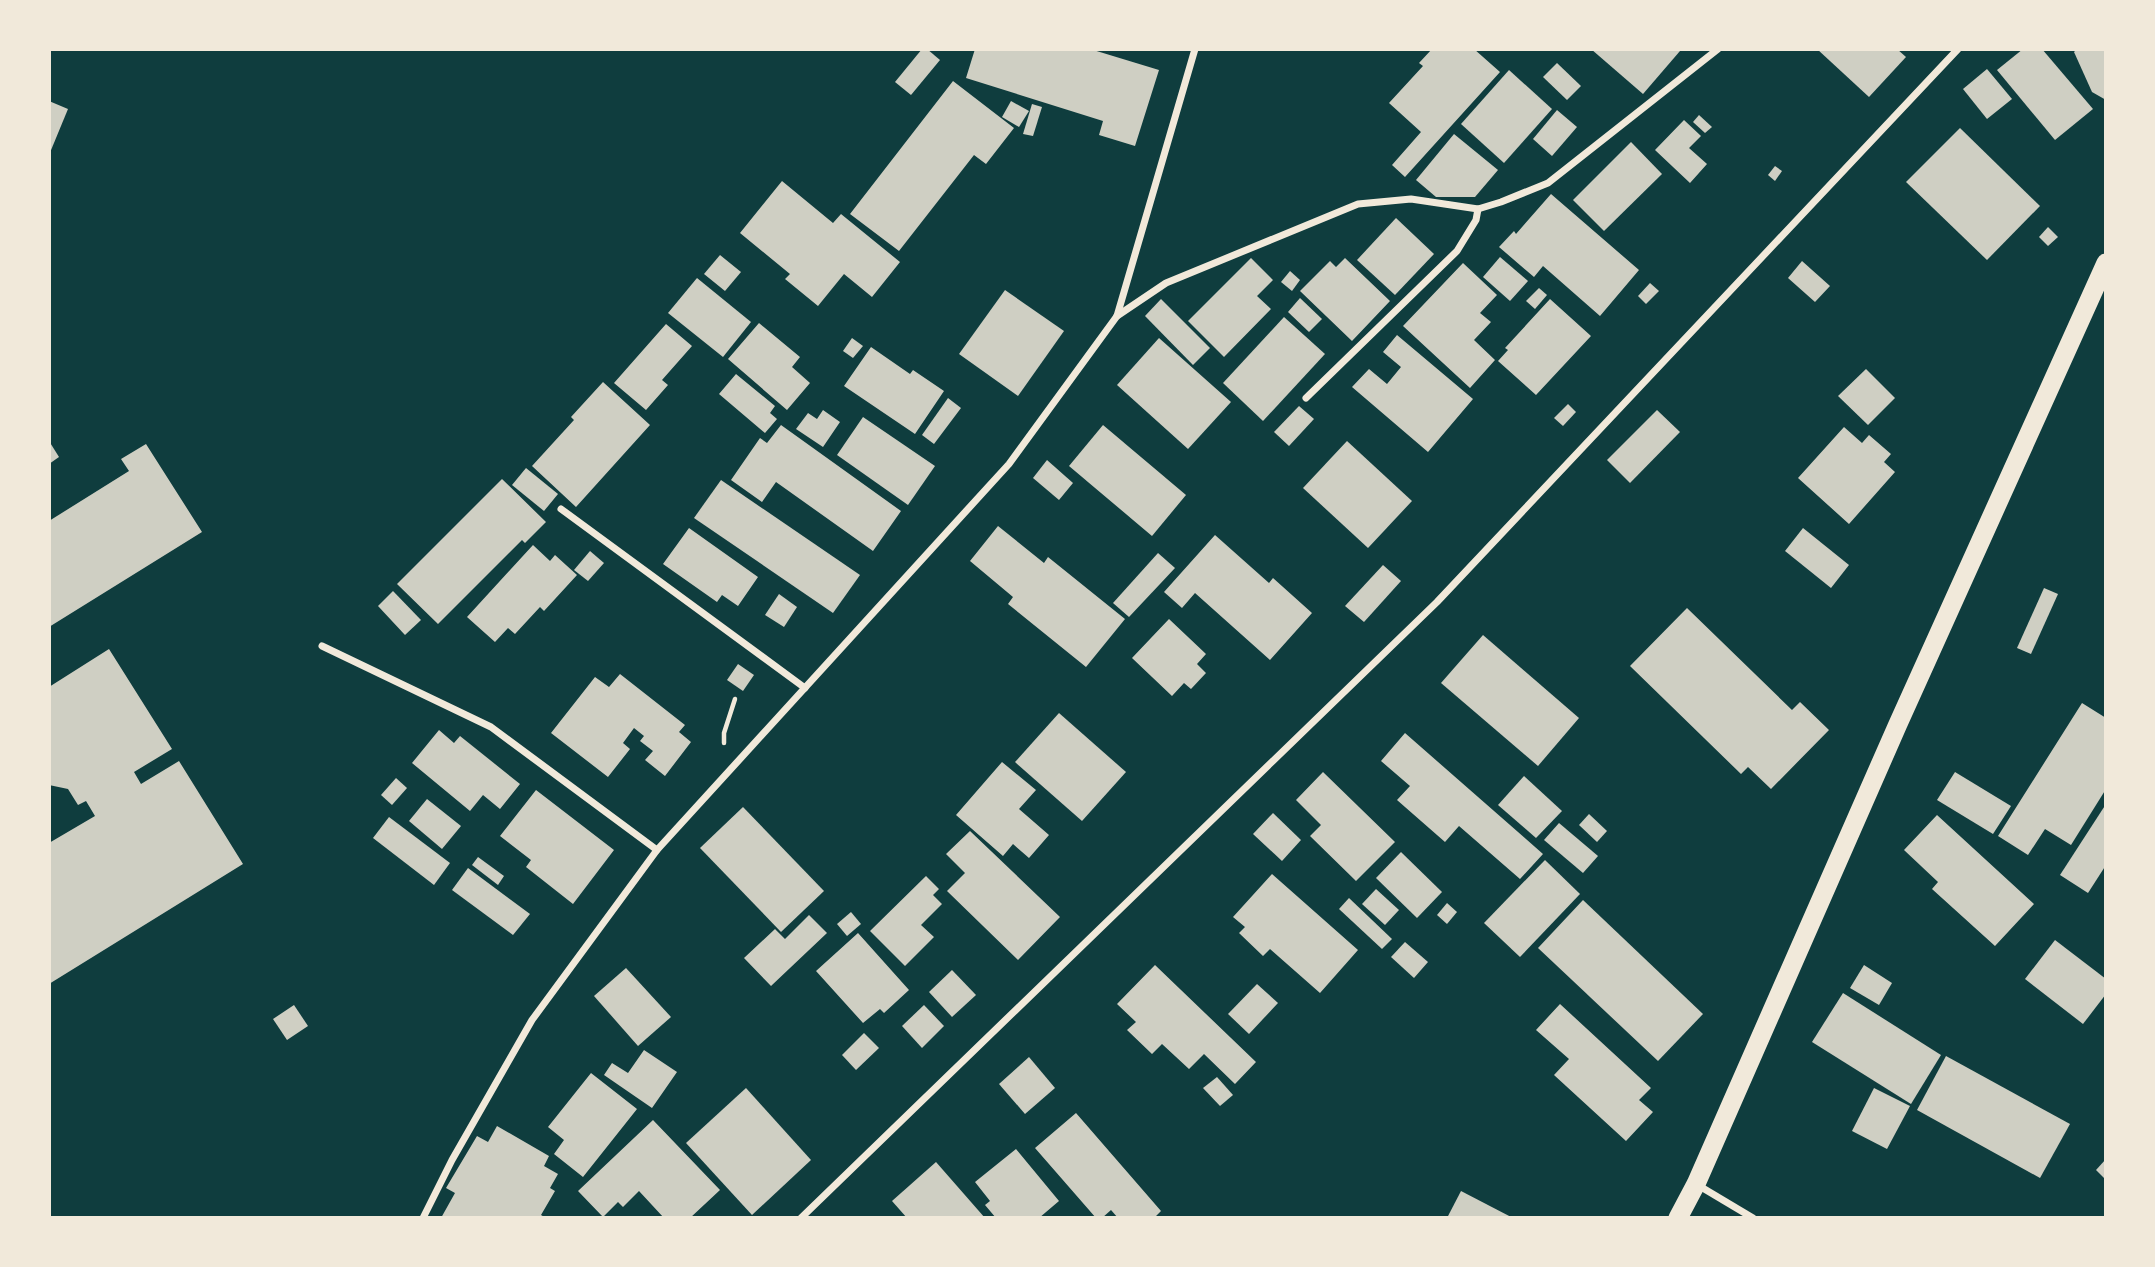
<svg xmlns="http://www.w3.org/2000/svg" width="2155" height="1267" font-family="Inter,sans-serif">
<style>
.building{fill:#cfcfc3}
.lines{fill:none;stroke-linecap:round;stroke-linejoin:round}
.path{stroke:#f1e9da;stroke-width:4.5}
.minor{stroke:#f1e9da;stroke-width:7}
.trunk{stroke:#f1e9da;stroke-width:19}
</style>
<rect width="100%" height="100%" fill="#0f3d3e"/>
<g class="building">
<path d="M922 49H927L940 60 911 95 895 82Z"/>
<path d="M975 49H1090L1159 70 1135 146 1099 135 1103 121 966 78Z"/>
<path d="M1432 49H1474L1500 72 1405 177 1392 165 1421 132 1389 103 1423 66 1419 63Z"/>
<path d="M1591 49H1678L1680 51 1643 94Z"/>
<path d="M1817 49H1897L1906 57 1869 97Z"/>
<path d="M2023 49H2042L2093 109 2055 140 1997 70Z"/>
<path d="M2077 49H2106V100L2092 92 2074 52Z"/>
<path d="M1557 63 1581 86 1567 100 1543 77Z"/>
<path d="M1987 69 2012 99 1987 119 1963 89Z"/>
<path d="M1509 70 1552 109 1504 163 1461 124Z"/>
<path d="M953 81 1014 128 986 164 974 155 899 251 850 214Z"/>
<path d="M49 101 68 109 49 155Z"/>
<path d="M1011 101 1029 111 1019 127 1002 117Z"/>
<path d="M1032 104 1042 107 1033 136 1023 134Z"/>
<path d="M1557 110 1577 127 1552 156 1533 139Z"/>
<path d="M1699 115 1712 127 1705 133 1693 122Z"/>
<path d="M1684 120 1701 136 1689 148 1707 164 1690 183 1655 150Z"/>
<path d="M1960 128 2040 206 1987 260 1906 182Z"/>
<path d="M1454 134 1498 170 1475 197H1436L1416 180Z"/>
<path d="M1631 142 1662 174 1604 231 1573 200Z"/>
<path d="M1775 166 1782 171 1775 181 1768 175Z"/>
<path d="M782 181 833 223 841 214 900 262 872 297 844 274 818 306 785 279 790 274 740 233Z"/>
<path d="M1551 194 1639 270 1600 316 1543 266 1534 277 1499 247 1514 231 1516 234Z"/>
<path d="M1396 218 1434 254 1395 295 1357 260Z"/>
<path d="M2048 227 2058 237 2048 246 2039 237Z"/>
<path d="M720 255 741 272 725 291 704 274Z"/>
<path d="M1500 257 1528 281 1510 301 1483 277Z"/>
<path d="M1251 258 1273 280 1257 296 1271 309 1224 357 1188 321Z"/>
<path d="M1345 258 1390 301 1352 341 1300 291 1330 261 1336 267Z"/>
<path d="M1802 261 1830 286 1815 302 1788 278Z"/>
<path d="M1463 263 1497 295 1480 313 1491 322 1474 340 1495 360 1470 388 1403 326Z"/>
<path d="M1290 271 1300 280 1292 291 1281 282Z"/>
<path d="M697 278 751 322 723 357 668 313Z"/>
<path d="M1650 283 1659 291 1646 304 1638 296Z"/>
<path d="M1539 288 1547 295 1535 309 1526 301Z"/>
<path d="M1005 290 1064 331 1018 396 959 354Z"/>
<path d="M1300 298 1322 319 1309 332 1288 312Z"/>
<path d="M1161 299 1210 348 1193 365 1145 316Z"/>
<path d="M1550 299 1591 336 1536 395 1498 361 1508 350 1505 348Z"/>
<path d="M1284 317 1325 354 1263 421 1223 383Z"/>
<path d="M759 323 800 357 792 367 810 383 787 410 728 359Z"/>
<path d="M666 324 692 346 662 380 668 385 646 410 614 383Z"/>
<path d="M1397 335 1473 399 1428 452 1352 387 1369 369 1387 384 1401 367 1383 352Z"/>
<path d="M852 338 863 346 853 358 843 351Z"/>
<path d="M1159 338 1231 402 1188 449 1117 385Z"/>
<path d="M871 347 910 374 913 370 944 391 915 434 844 386Z"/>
<path d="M1866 369 1895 398 1868 425 1838 396Z"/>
<path d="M736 374 775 406 770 413 777 419 765 433 719 394Z"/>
<path d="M603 382 650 425 576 507 532 466 574 420 571 417Z"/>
<path d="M948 398 961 408 934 444 922 435Z"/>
<path d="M1568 404 1576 412 1563 426 1554 418Z"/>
<path d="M1299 406 1314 419 1289 446 1274 432Z"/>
<path d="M823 410 840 422 823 447 796 429 808 413 817 419Z"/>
<path d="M1657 410 1680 432 1630 483 1607 460Z"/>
<path d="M863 417 935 466 908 505 837 455Z"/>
<path d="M781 425 901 511 873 551 776 482 762 502 731 480 760 438 767 443Z"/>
<path d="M1103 425 1186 495 1152 536 1069 466Z"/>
<path d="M1844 427 1862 443 1869 435 1891 454 1884 462 1895 472 1849 524 1798 478Z"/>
<path d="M49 441 59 457 49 464Z"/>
<path d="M1347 441 1412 501 1368 548 1303 488Z"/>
<path d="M146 444 202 532 49 627V521L129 471 121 459Z"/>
<path d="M1047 460 1073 483 1059 500 1033 478Z"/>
<path d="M526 468 558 494 544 511 512 485Z"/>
<path d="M502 479 546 522 525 543 522 540 438 624 397 584Z"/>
<path d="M721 480 860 575 833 613 694 518Z"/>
<path d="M998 526 1044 563 1048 557 1125 619 1086 667 1008 604 1013 597 970 561Z"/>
<path d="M689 528 758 577 738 606 722 595 717 602 663 564Z"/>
<path d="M1803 528 1849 565 1831 588 1785 551Z"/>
<path d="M1215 535 1269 583 1273 578 1312 613 1270 660 1195 593 1182 608 1164 592Z"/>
<path d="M533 545 550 561 555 555 577 575 544 611 540 607 515 634 508 628 495 642 467 617Z"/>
<path d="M590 551 604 563 588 581 574 570Z"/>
<path d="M1158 553 1175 568 1129 617 1113 603Z"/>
<path d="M1383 565 1401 581 1364 622 1345 606Z"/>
<path d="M2044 588 2058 594 2031 654 2017 648Z"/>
<path d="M393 591 421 620 405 635 378 606Z"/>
<path d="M779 594 797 607 784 627 765 615Z"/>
<path d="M1687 608 1792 710 1800 702 1829 730 1771 789 1748 767 1741 774 1630 666Z"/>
<path d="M1169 619 1206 654 1197 664 1206 673 1191 689 1184 683 1172 696 1132 658Z"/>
<path d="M1483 635 1579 718 1538 766 1441 683Z"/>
<path d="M109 649 172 749 134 772 141 784 179 761 243 864 49 984V843L95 816 86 801 78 805 68 789 49 785V687Z"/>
<path d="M738 664 754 675 743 691 727 680Z"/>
<path d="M620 674 685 725 679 732 691 742 665 776 645 760 653 751 640 741 644 736 634 728 623 743 630 749 608 777 551 733 595 677 609 687Z"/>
<path d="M2082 703 2106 718V789L2071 845 2045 829 2028 855 1998 836Z"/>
<path d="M1059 713 1126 772 1082 821 1015 762Z"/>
<path d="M439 730 454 743 460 736 520 784 500 809 483 795 470 811 412 763Z"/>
<path d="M1405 733 1543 854 1520 879 1459 826 1445 842 1397 800 1410 786 1381 761Z"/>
<path d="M1002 762 1036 790 1019 809 1049 835 1029 858 1013 844 1003 856 956 815Z"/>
<path d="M1323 772 1395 842 1356 881 1310 836 1321 825 1296 800Z"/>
<path d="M1955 772 2011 806 1993 834 1937 800Z"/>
<path d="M1524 776 1562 811 1536 838 1498 805Z"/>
<path d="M396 778 407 788 392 805 381 795Z"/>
<path d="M536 790 614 850 573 904 526 867 531 860 500 836Z"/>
<path d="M427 799 461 826 442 849 409 821Z"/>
<path d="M2106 804V865L2088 893 2060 875Z"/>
<path d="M743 807 824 891 781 932 700 848Z"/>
<path d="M1273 813 1301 840 1282 861 1253 834Z"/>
<path d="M1589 814 1607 831 1597 842 1579 825Z"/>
<path d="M1937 815 2034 904 1995 946 1932 889 1938 882 1904 850Z"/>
<path d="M389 817 450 863 434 885 373 838Z"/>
<path d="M1559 823 1598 856 1583 873 1544 840Z"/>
<path d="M970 831 1060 917 1018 960 947 891 965 873 946 854Z"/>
<path d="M1401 852 1442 892 1417 918 1376 878Z"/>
<path d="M478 857 504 876 498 885 472 865Z"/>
<path d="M1545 860 1580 894 1520 957 1484 923Z"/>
<path d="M468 868 530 914 513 935 452 890Z"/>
<path d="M1272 874 1358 950 1320 993 1270 949 1263 956 1239 933 1245 927 1233 917Z"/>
<path d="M926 876 939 889 933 895 942 904 921 925 934 937 905 966 870 931Z"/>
<path d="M1376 889 1399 910 1385 925 1362 904Z"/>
<path d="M1349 898 1392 939 1382 949 1339 909Z"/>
<path d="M1583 900 1703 1014 1658 1061 1538 948Z"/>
<path d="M1447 903 1457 912 1447 924 1437 915Z"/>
<path d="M851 912 861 924 847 936 837 924Z"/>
<path d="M809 915 827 933 771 986 744 958 775 929 785 939Z"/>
<path d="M858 933 909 990 884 1013 880 1009 863 1023 816 971Z"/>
<path d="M2055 940 2106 979V994L2083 1024 2025 979Z"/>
<path d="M1405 942 1428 962 1414 978 1391 957Z"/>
<path d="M1155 965 1256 1062 1235 1084 1204 1054 1189 1069 1162 1044 1152 1054 1127 1030 1136 1022 1117 1004Z"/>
<path d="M1864 965 1892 983 1879 1005 1850 988Z"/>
<path d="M626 968 671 1017 638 1046 594 996Z"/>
<path d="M952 970 976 995 952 1017 929 992Z"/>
<path d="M1257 984 1278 1003 1249 1034 1228 1014Z"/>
<path d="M1843 993 1941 1055 1911 1104 1812 1042Z"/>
<path d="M1560 1004 1651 1088 1639 1100 1653 1112 1626 1141 1554 1075 1569 1059 1536 1030Z"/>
<path d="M294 1005 308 1026 287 1040 273 1019Z"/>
<path d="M924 1005 944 1026 922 1048 902 1026Z"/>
<path d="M864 1033 879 1048 856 1070 842 1055Z"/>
<path d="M644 1050 677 1072 652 1108 604 1075 612 1063 628 1073Z"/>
<path d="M1946 1056 2070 1124 2040 1178 1917 1110Z"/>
<path d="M1029 1057 1055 1088 1025 1114 999 1084Z"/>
<path d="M591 1073 637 1109 583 1177 554 1154 564 1140 548 1127Z"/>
<path d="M1217 1077 1233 1095 1220 1106 1203 1088Z"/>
<path d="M746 1088 811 1160 752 1215 686 1143Z"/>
<path d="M1874 1088 1910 1106 1887 1149 1852 1131Z"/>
<path d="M1076 1113 1161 1211 1154 1218H1118L1111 1210 1102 1218H1096L1035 1148Z"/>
<path d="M653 1120 720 1190 690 1218H664L639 1191 623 1207 618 1202 603 1217 578 1191Z"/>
<path d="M497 1126 549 1156 544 1166 558 1174 550 1188 555 1191 541 1215 546 1218H441L455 1193 446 1188 477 1136 488 1142Z"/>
<path d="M1016 1149 1059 1201 1039 1218H996L985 1205 990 1201 975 1182Z"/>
<path d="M2106 1159V1180L2096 1170Z"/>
<path d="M936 1162 985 1218H907L892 1201Z"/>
<path d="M1461 1191 1513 1218H1447Z"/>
</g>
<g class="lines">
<path class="path" d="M724 743V733L735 699"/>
<g class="minor">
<path d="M1117 316 1166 283 1358 204 1411 199 1478 209 1501 202 1548 183 1718 49"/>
<path d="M1306 398 1457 251 1476 220 1478 209"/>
<path d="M561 509 805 688"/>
<path d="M322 646 491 727 657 850"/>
<path d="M1696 1184 1753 1218"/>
<path d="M423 1218 452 1160 532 1020 657 850 1009 464 1117 316 1195 49"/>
<path d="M801 1218 1437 602 1958 49"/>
</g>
<path class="trunk" d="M1678 1218 1696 1184 1898 724 2106 263"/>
</g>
<rect width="2155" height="1267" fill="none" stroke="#f1e9da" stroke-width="102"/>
</svg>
